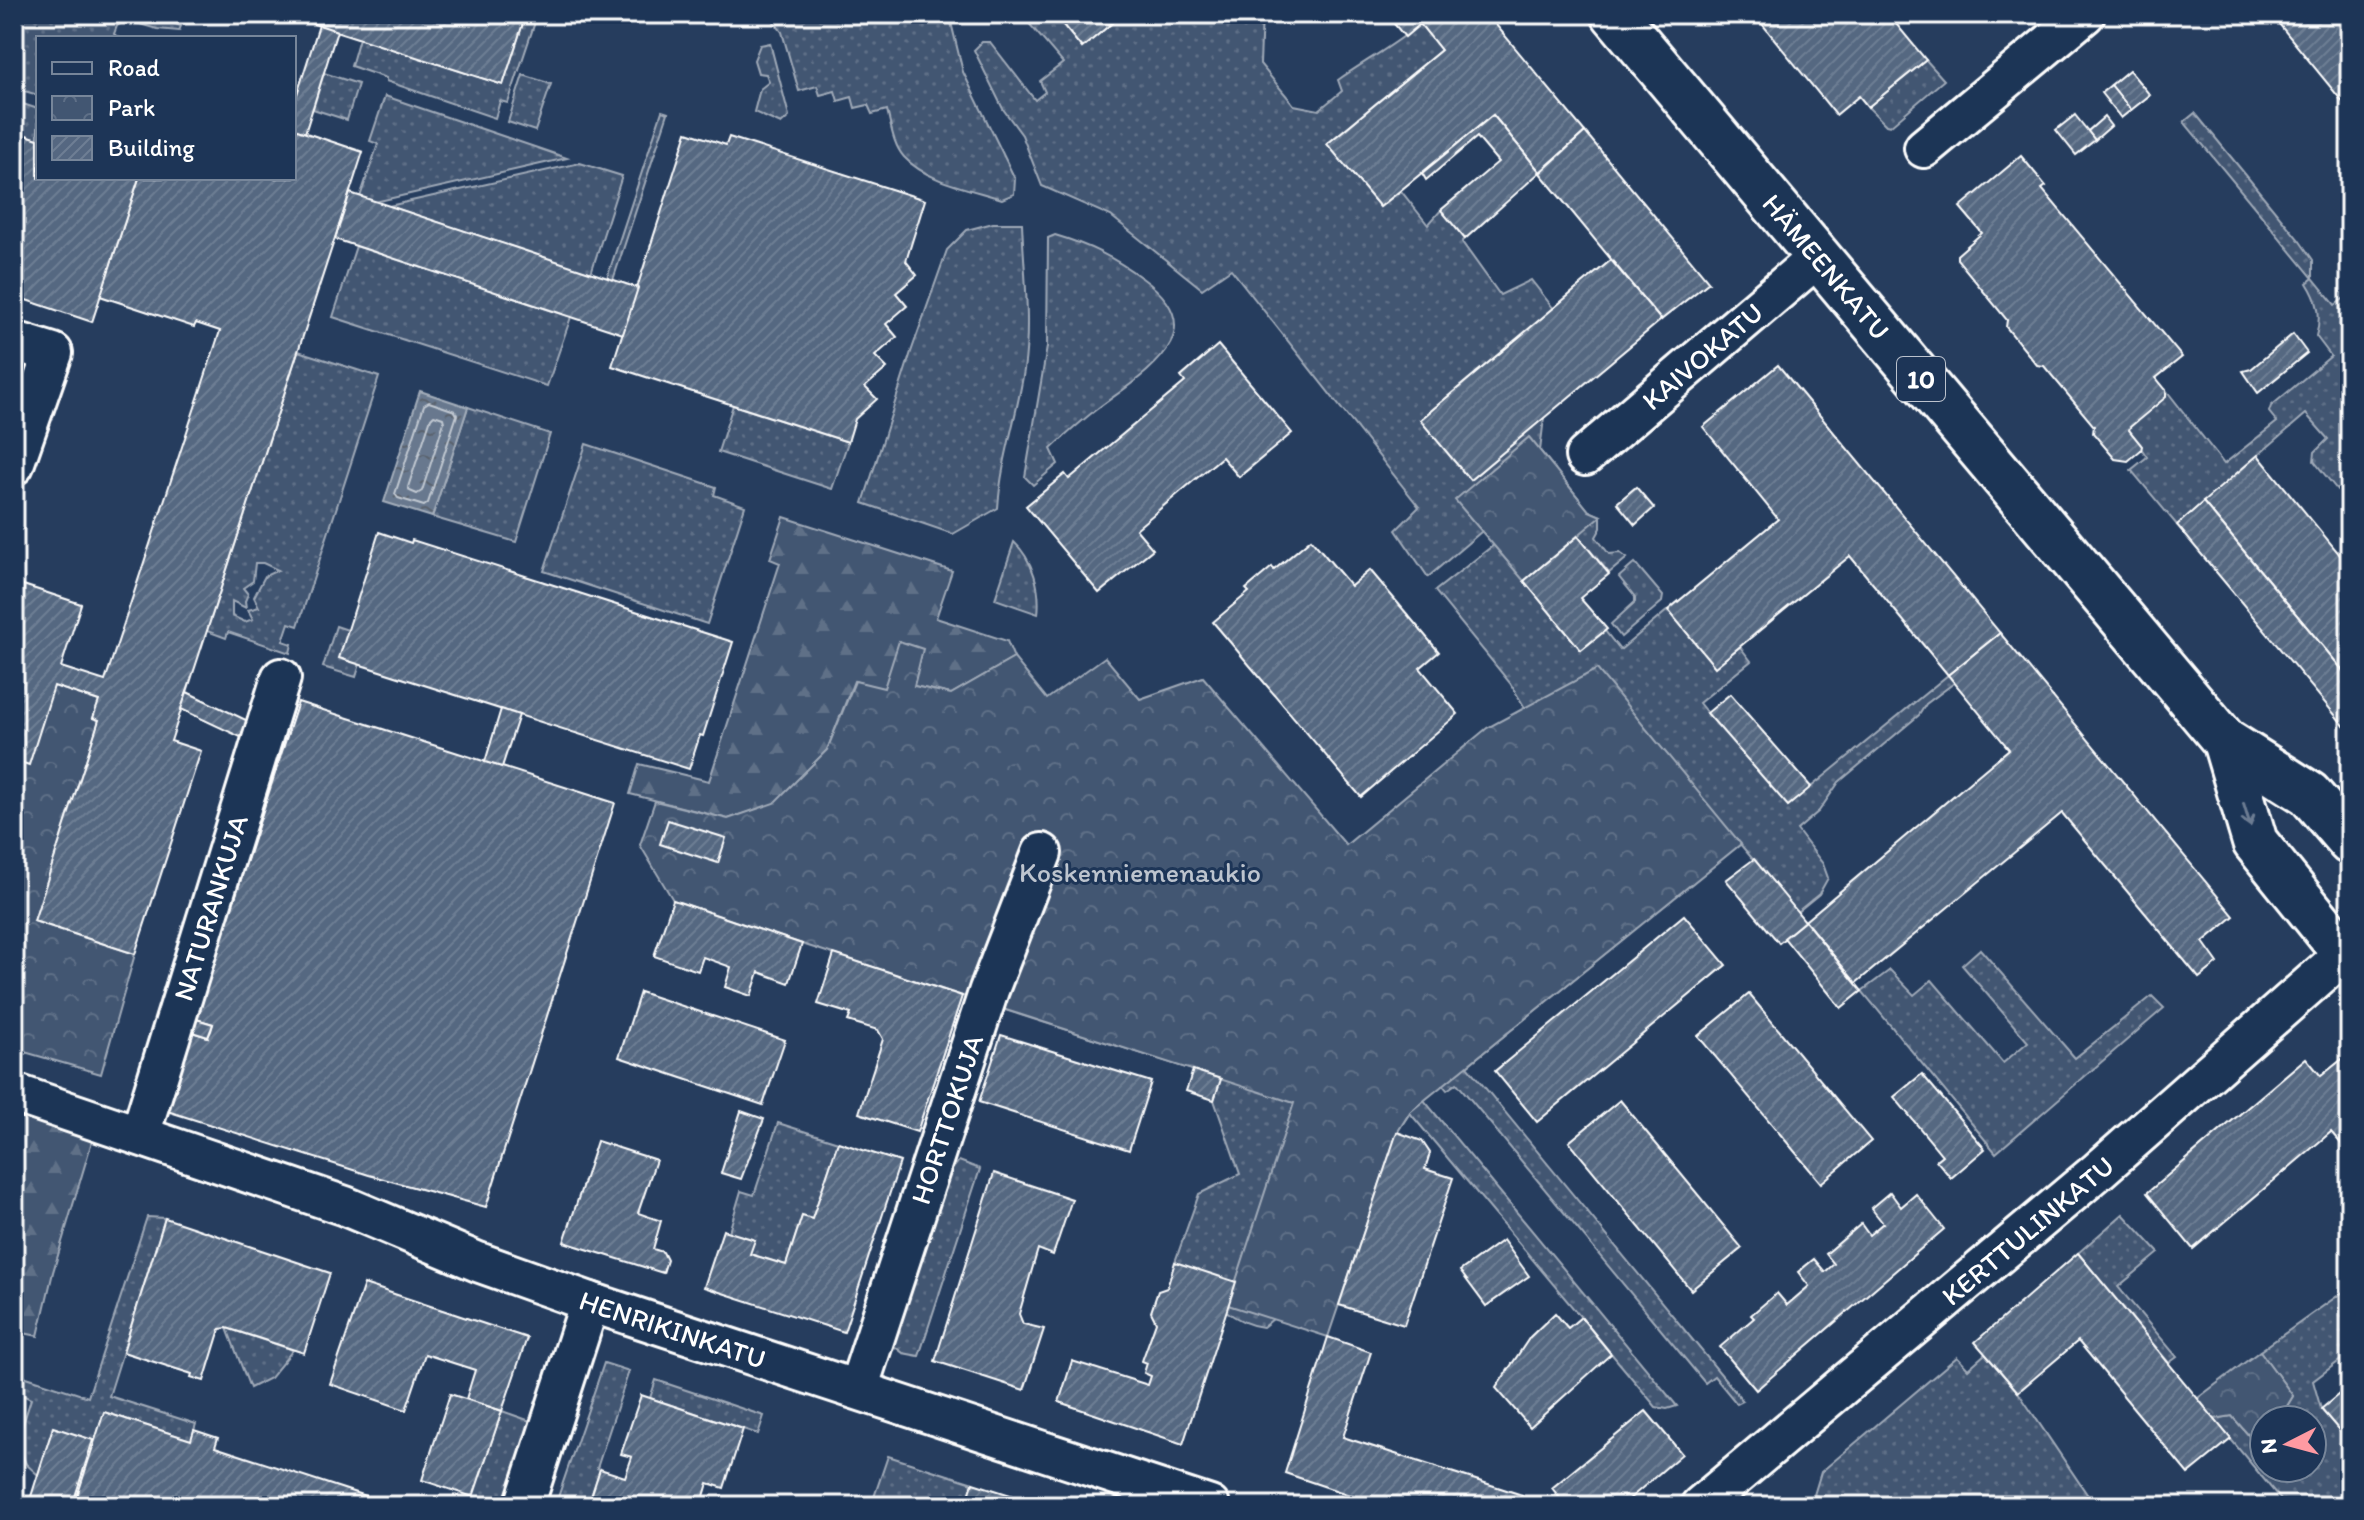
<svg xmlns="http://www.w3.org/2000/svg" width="2364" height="1520" font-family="Itim,sans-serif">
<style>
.grass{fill:url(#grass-dots);stroke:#a0aab8;stroke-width:2;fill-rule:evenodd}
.forest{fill:url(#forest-firs);stroke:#a0aab8;stroke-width:2}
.park{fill:url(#park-crowns);stroke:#a0aab8;stroke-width:2}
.water{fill:url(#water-ripples);stroke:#a4aebb;stroke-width:2}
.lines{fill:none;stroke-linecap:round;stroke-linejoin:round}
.shore{stroke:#c2c9d2;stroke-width:2}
.building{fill:url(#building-hatch);stroke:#fff;stroke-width:2}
.street-casing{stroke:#fff;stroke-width:44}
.highway-casing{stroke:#fff;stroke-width:50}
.street{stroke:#1d3557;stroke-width:38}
.highway{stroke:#1d3557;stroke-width:44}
.oneway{stroke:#6c7c92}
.labels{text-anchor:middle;stroke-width:6;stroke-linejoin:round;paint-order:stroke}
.shield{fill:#1d3557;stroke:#bbc2cd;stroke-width:2}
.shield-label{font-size:26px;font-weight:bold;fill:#fff}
.street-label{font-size:28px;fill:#fff;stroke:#1d3557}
.park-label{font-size:28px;fill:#bdc4ce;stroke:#1d3557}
</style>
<defs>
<pattern id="grass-dots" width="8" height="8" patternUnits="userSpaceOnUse" patternTransform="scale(2)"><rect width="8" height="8" fill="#425672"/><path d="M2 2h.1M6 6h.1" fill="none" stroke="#5e6f87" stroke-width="1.8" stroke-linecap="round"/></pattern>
<pattern id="forest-firs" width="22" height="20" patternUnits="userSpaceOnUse" patternTransform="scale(2)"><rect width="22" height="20" fill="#425672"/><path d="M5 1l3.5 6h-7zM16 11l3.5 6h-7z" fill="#5e6f87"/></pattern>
<pattern id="park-crowns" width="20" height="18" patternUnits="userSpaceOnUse" patternTransform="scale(2)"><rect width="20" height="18" fill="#425672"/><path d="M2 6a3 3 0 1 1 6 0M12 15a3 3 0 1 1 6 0" fill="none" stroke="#5e6f87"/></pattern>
<pattern id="water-ripples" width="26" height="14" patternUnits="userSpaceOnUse" patternTransform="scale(2)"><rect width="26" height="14" fill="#67788e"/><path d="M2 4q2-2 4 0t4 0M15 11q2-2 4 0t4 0" fill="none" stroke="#5a626d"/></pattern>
<pattern id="building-hatch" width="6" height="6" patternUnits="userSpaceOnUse" patternTransform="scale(2)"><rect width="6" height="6" fill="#556781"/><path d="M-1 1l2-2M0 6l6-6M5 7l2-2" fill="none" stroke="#6e7e94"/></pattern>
</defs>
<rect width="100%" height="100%" fill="#263d5e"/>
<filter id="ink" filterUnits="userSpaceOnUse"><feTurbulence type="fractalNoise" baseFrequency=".0125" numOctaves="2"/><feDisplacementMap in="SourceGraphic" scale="16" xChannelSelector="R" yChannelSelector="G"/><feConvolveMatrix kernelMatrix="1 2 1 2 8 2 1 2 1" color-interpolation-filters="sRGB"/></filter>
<g filter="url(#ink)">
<g class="grass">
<path d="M14 14H167V21L181 26 179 31 157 29 126 20 117 26 114 34 119 38H38V95L14 88Z"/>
<path d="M526 14 537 16 508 103 500 101 495 118 386 81V78L351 66 359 38 503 85Z"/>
<path d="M777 14H949L963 72 1015 179 1014 194 1002 199C971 189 927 182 904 157 893 145 891 125 887 110L872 114 868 105 855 108 852 97 838 101 835 91 820 95 817 86 799 91 782 32 772 19Z"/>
<path d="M1021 14H1054L1082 48 1123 14H1262L1260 64 1294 105 1319 110 1342 91 1338 80C1365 61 1395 45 1420 24L1441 50 1327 144 1380 207 1401 191 1428 225 1441 210 1465 239 1462 242 1500 295 1531 280 1554 309 1420 420 1470 480 1544 418 1540 451 1555 469 1428 577 1396 530 1419 507 1231 269 1202 289 1111 216 1042 186 1022 135 1003 109 974 50 982 42H990L1035 100 1045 92 1040 81 1063 63Z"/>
<path d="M770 43 788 112 789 117 781 124 754 112 760 89 769 82 766 74 758 73 754 60 760 45Z"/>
<path d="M1926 60 1944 80 1890 126 1886 125 1868 107Z"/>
<path d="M324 73 358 84 347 120 313 109Z"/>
<path d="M523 75 551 84 535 131 508 122Z"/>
<path d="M385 96 567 158 375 202 360 197 378 144 370 141Z"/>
<path d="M14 101 38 109V139L14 131Z"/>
<path d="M662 111 668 113 613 280 607 278Z"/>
<path d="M2195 113 2299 240 2313 260V278L2335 305 2350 294V506L2314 461 2315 452 2328 439 2306 414 2177 525 2131 470 2147 457 2129 430 2130 427 2166 390 2224 464 2277 422 2269 412 2271 406 2331 356 2316 336C2322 316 2318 300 2307 283L2313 278 2184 122Z"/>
<path d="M580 163 622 176 591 273 389 206Z"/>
<path d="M993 223H1022C1024 272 1031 322 1024 370 1017 417 1001 461 998 508L953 534 863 503 911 352 947 250 967 230Z"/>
<path d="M1055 235C1089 245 1113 257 1142 278 1219 333 1144 373 1097 409 1081 421 1066 435 1051 449L1058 464 1033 485 1025 477 1047 347 1048 238Z"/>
<path d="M356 246 571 317 547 386 333 317Z"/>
<path d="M298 351 379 377 298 626 289 623 283 641 292 644 290 653 228 632 226 638 207 631ZM255 563H263L278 570 265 576 254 597 259 607 248 610 253 619 245 622 232 616V601L246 608 245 601 248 594 243 588 253 581Z"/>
<path d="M733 405 848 442 832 489 718 452Z"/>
<path d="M468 407 550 434 516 542 432 517Z"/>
<path d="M586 444 716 487 714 495 745 506 707 624 544 571Z"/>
<path d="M1569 486 1589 511 1601 516V528L1596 537 1609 554 1620 553 1627 558 1609 573 1578 536 1525 582 1581 650 1605 631 1620 650 1668 610 1715 666 1740 647 1751 661 1699 703 1707 713 1811 787 1948 675 1954 683 1926 704 1919 715 1839 782 1819 811 1797 830 1823 864 1828 878 1819 894 1797 912 1740 844 1467 1066 1743 1401 1737 1404 1714 1376 1705 1383 1457 1083 1447 1090 1420 1057 1536 726 1510 683 1435 591Z"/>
<path d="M1014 542C1033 560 1041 589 1038 614L995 599Z"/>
<path d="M1635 563 1663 596 1662 602 1621 637 1611 624 1635 602V597L1619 577Z"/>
<path d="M336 626 348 630 360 664 356 677 323 667Z"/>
<path d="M1275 920 1677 1406 1667 1409 1656 1407 1410 1113 1397 1132 1356 1253 1263 1327C1228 1324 1199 1285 1175 1262L1199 1194 1240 1174 1214 1100 1221 1079 1002 1009Z"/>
<path d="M1980 949 2075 1058 2152 996 2164 1008 1996 1153 1862 991 1890 970 1914 995 1932 980 2003 1063 2028 1042 1962 965Z"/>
<path d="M778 1123 838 1142 812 1219 802 1216 786 1265 750 1254 729 1232 741 1191 754 1195Z"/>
<path d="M959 1161 980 1169 919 1356 903 1353 894 1346 897 1333 947 1176Z"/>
<path d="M2123 1214 2159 1253 2118 1287 2177 1357 2169 1363 2078 1253Z"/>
<path d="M147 1217 165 1218 109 1396 196 1424 191 1440 104 1412 95 1441 53 1428 38 1475 26 1464 17 1443 31 1399 14 1391V1373L88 1397Z"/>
<path d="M2350 1287V1353L2313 1381 2321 1409 2350 1443V1506H2286L2214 1419 2232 1416 2264 1453V1468H2312V1420H2283L2284 1411 2293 1396 2260 1351Z"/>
<path d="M227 1328 293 1350 270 1378 250 1388Z"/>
<path d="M1985 1354 2018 1392 2095 1506H1861L1814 1495 1821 1472 1957 1357 1968 1369Z"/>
<path d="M604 1363 629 1371 597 1468 600 1469 588 1506H555Z"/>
<path d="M656 1380 764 1416 758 1434 650 1398Z"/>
<path d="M502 1411 533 1422 510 1506H469Z"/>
<path d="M888 1456 973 1483 966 1506H871Z"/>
</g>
<g class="forest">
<path d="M784 517 952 571 936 618 1007 641 1014 658 951 694 914 686 884 689 854 681 827 750 774 804 728 819 630 794 639 764 709 781 780 563 770 559Z"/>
<path d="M14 1112 92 1141 53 1272 38 1336 14 1331Z"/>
</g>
<g class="park">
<path d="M1529 437 1589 511 1601 516 1524 581 1455 500Z"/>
<path d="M899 641 923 649 914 686 951 694 1014 658 1047 699 1105 657 1140 699 1203 677 1346 845 1487 728 1597 669 1741 844 1410 1112 1397 1133 1328 1337 1228 1305 1294 1103 802 944 673 900 640 845 655 801 728 819 774 803 827 750 855 681 884 688Z"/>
<path d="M54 686 99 701 93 718 99 720 34 921 135 954 101 1074 14 1049V760Z"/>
<path d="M2260 1351 2293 1396 2284 1411 2283 1420H2264V1453L2232 1416 2214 1419 2198 1398Z"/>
</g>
<path class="water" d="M420 391 468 407 432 517 384 502Z"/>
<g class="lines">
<g class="shore">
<path d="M429 402 455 411 457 415 428 503 424 506 398 498 395 494 424 405Z"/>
<path d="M434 415 443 418 444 422 422 491 417 494 410 491 408 487 431 418Z"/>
</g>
</g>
<g class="building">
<path d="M283 14H526L503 85Z"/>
<path d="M1054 14H1123L1082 48Z"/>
<path d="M1386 14H1432L1405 37Z"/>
<path d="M1432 14H1487L1585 132 1540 172 1493 115 1380 207 1327 144 1441 50 1420 24Z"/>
<path d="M1754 14H1888L1926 60 1868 107 1859 96 1836 115Z"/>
<path d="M2271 14H2350V111Z"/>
<path d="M319 25 337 31 305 133 294 129V104Z"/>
<path d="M2129 70 2150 95 2131 110 2111 85Z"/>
<path d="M2111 85 2131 110 2121 118 2101 93Z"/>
<path d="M1493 115 1540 172 1465 239 1441 210 1498 162 1477 137 1426 180 1422 173Z"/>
<path d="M2075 115 2095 140 2076 155 2056 130Z"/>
<path d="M2104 117 2111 126 2095 140 2088 131Z"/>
<path d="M294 129 363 152 171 741 201 751 135 954 34 921 99 720 93 718 99 701 54 686 29 765 14 760V582L81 604 61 667 105 681 220 331 196 323 194 327 100 296 139 178H294Z"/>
<path d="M14 131 38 139V178H139L92 322 14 296Z"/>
<path d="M687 132 726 145 729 137 925 200 906 261 917 275 896 293 907 306 886 324 897 337 875 356 887 368 865 387 877 399 855 419 848 442 612 366Z"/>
<path d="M1585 132 1709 282 1661 320 1540 173Z"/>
<path d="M2021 156 2046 186 2042 189 2182 357 2156 378 2166 390V397L2130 427 2129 430 2142 446 2141 450 2128 461 2115 459 2093 433 2094 426 2044 366 2037 365 2006 327 2007 320 1957 259V255L1982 233 1960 207Z"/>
<path d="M350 193 638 288 623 334 335 239Z"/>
<path d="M1611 260 1661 320 1470 480 1420 420Z"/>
<path d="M2293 334 2307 353 2258 393 2243 371 2251 369Z"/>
<path d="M1218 345 1292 433 1239 477 1222 457 1136 529 1153 549 1099 593 1026 506 1065 474 1069 479 1185 382 1181 377Z"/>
<path d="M1778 365 2000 633 1948 675 1850 556 1715 667 1668 610 1778 519 1703 427Z"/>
<path d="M2258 455 2350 567V679L2203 502Z"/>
<path d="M1636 487 1654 508 1635 525 1617 503Z"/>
<path d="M2203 502 2350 679V733L2177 525Z"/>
<path d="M379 532 411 543 412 540 733 642 703 736 700 735 689 769 339 658Z"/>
<path d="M1578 536 1609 574 1580 598 1607 629 1581 650 1524 581Z"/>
<path d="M1311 539 1351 586 1370 570 1439 652 1420 668 1458 714 1361 797 1213 622 1249 592 1246 589 1272 567 1274 570Z"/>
<path d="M2000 633 2234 916 2203 942 2218 963 2199 978 2062 813 1856 983 1805 921 2009 749 1948 675Z"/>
<path d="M187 692 286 739 281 756 181 709Z"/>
<path d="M1730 694 1811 787 1788 806 1707 713Z"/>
<path d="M298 702 615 803 486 1207 369 1175 167 1111 192 1032 208 1037 211 1031 213 1024 196 1019Z"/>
<path d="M501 709 519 715 502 767 485 762Z"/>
<path d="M668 820 726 838 718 863 660 844Z"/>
<path d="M1754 859 1805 921 1779 943 1726 880Z"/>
<path d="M673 900 802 944 789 983 759 972 751 996 725 987 731 967 703 957 698 971 654 956Z"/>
<path d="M1684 915 1726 965 1537 1122 1495 1071Z"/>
<path d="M1805 921 1862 991 1841 1008 1784 938Z"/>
<path d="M834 954 962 996 917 1132 859 1113 883 1039 878 1030 848 1021 851 1014 818 1004Z"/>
<path d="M640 992 785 1040 763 1105 619 1057Z"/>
<path d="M1749 994 1871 1141 1821 1183 1698 1036Z"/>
<path d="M196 1019 213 1024 208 1037 192 1032Z"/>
<path d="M1001 1035 1151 1082 1129 1150 979 1102Z"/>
<path d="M2346 1056 2350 1061V1154L2331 1132 2193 1249 2147 1193 2306 1058 2321 1076Z"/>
<path d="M1193 1070 1221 1079 1214 1100 1186 1091Z"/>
<path d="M1922 1074 1985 1149 1951 1178 1936 1160 1942 1155 1894 1097Z"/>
<path d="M1620 1100 1742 1248 1691 1290 1569 1142Z"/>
<path d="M741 1111 764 1119 741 1179 721 1173Z"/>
<path d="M1397 1132 1422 1141 1430 1153 1425 1169 1453 1178 1404 1325 1339 1305Z"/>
<path d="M597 1141 656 1160 638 1213 661 1221 653 1249 663 1252 667 1260 663 1273 564 1242Z"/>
<path d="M838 1142 900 1162 844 1332 704 1287 723 1230 755 1240 750 1254 786 1265 802 1216 812 1219Z"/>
<path d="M994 1173 1072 1199 1053 1255 1038 1249 1019 1314 1023 1324 1044 1329 1024 1390 935 1361Z"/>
<path d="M1890 1192 1901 1207 1916 1194 1944 1229 1756 1390 1720 1347 1754 1318 1751 1315 1777 1293 1787 1305 1809 1286 1798 1272 1814 1259 1825 1272 1834 1264 1826 1254 1861 1224 1869 1235 1883 1223 1871 1208Z"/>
<path d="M165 1218 330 1273 304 1353 227 1328 220 1329 204 1381 191 1377 192 1374 123 1352Z"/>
<path d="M1503 1240 1529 1276 1486 1306 1460 1271Z"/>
<path d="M2078 1253 2231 1439 2188 1474 2078 1341 2018 1392 1975 1342Z"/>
<path d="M1175 1262 1236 1282 1183 1444 1059 1402 1072 1361 1148 1385 1151 1376 1144 1373 1147 1363 1142 1361 1156 1322 1151 1312 1158 1291 1167 1288Z"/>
<path d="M364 1284 527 1338 502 1411 466 1399 475 1370 425 1354 406 1410 330 1384Z"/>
<path d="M1555 1313 1568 1328 1581 1317 1611 1354 1530 1427 1496 1388 1530 1337Z"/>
<path d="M1328 1337 1371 1352 1343 1437 1522 1495 1519 1506H1382L1285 1473Z"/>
<path d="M2350 1385V1443L2321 1409Z"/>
<path d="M450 1394 502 1411 473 1497 422 1480Z"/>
<path d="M641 1395 743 1429 724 1488 708 1483 702 1503 713 1506H588L600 1469 625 1477 632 1457 621 1454Z"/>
<path d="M1646 1411 1682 1454 1621 1506H1566L1552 1488Z"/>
<path d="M104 1412 191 1440 194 1430 218 1438 215 1447 365 1496 362 1506H74Z"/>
<path d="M53 1427 93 1440 72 1506H28Z"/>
<path d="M973 1483 1045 1506H966Z"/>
</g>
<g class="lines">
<defs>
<g id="street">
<path d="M1924 148 2085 14"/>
<path d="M14 341 53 353 14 465"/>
<path id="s1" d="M1585 456 1818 257"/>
<path id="s2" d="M14 1093 345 1206 478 1262 590 1302 1210 1506"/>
<path id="s3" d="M140 1135 281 678"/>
<path id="s4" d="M858 1389 989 990 1042 853"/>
<path d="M524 1506 590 1302"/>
<path id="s5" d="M1700 1506 2098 1171 2350 949"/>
</g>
<g id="highway">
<path id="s6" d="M1614 14 2225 741 2309 794 2350 842"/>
<path d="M2225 741 2255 842 2350 960"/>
</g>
</defs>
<use href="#street" class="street-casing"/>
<use href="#highway" class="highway-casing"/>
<use href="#street" class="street"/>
<use href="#highway" class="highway"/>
</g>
<defs><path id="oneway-shaft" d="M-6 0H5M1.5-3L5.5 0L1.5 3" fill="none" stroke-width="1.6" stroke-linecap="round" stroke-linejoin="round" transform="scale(2)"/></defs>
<use class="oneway" href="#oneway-shaft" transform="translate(2247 815) rotate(73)"/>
</g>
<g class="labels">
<rect class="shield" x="1897" y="357" width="48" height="44" rx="6"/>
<g class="shield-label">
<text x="1921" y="388">10</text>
</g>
<g class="street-label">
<text dy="10" stroke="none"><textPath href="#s6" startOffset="330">HÄMEENKATU</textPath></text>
<text dy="10" stroke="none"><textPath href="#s1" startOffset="154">KAIVOKATU</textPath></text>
<text dy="10" stroke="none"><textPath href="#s3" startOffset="238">NATURANKUJA</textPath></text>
<text dy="10" stroke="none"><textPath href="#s4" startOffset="284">HORTTOKUJA</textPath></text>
<text dy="10" stroke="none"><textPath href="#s5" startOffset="428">KERTTULINKATU</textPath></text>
<text dy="10" stroke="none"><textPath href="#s2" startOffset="700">HENRIKINKATU</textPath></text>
</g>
<g class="park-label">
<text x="1140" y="882">Koskenniemenaukio</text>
</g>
</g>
<rect width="2364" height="1520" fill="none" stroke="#1d3557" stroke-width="48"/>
<rect x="24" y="24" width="2316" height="1472" fill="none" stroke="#fff" stroke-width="3" filter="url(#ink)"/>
<rect x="36" y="36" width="260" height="144" fill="#1d3557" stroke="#77869a" stroke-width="2"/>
<rect x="52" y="62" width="40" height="12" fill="#1d3557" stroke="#77869a" stroke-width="2"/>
<text x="108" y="76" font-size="24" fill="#ffffff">Road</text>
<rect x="52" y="96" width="40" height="24" fill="url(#park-crowns)" stroke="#77869a" stroke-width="2"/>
<text x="108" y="116" font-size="24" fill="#ffffff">Park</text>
<rect x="52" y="136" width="40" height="24" fill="url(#building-hatch)" stroke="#77869a" stroke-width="2"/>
<text x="108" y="156" font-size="24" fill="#ffffff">Building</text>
<g transform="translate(2288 1444) rotate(264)"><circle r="38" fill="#1d3557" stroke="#77869a" stroke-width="2"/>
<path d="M0-6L14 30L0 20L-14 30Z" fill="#ff9aa2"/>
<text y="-12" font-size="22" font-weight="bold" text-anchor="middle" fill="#ffffff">N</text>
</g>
</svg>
